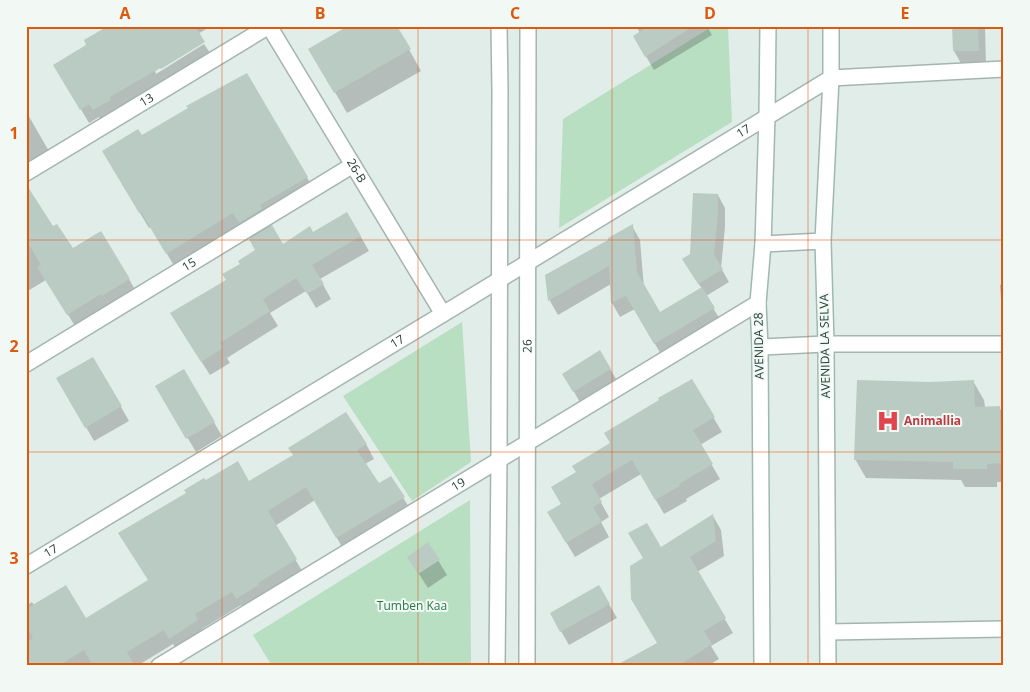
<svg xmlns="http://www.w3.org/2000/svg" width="1030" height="692" font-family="'Open Sans',sans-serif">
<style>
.green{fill:#b9dfc3}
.shadow{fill:#0003}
.building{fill:#bacbc3}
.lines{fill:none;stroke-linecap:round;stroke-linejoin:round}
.street-casing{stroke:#a4b5af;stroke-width:18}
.secondary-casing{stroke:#9fb9b0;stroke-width:18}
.street{stroke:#fff;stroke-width:15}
.secondary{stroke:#fff;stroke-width:15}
.grid{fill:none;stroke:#de580e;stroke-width:1;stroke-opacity:0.55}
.labels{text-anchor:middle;stroke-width:4;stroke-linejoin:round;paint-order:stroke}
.street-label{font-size:12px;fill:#213e36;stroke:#f2f9f5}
.health-label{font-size:12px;font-weight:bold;fill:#be3a42;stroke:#f2f9f5;text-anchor:start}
.park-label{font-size:12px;fill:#297747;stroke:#f2f9f5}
.neatline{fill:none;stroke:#de580e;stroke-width:2}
.grid-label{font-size:16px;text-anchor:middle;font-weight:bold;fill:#de580e}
</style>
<rect width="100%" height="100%" fill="#e1ede8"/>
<g class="green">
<path d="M713 26H728L732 122 559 228 563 119Z"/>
<path d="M462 322 471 462 412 501 343 396Z"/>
<path d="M470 500 471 666H272L253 635Z"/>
</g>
<g class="shadow">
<path d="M110 26H211L198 34 203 41 155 71 156 74 204 44 212 56 102 124 99 117 89 123 55 65 88 45Z"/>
<path d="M396 26 421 71 347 113 310 49Z"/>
<path d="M636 26H707L712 35 654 70 634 36 640 33Z"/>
<path d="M953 26H985L986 65H962L954 51Z"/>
<path d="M247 74 316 193 268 221 283 246 313 234 347 213 369 251 320 279 331 299 316 308 306 291 270 313 278 326 227 358 230 363 210 375 180 328 241 264 257 251 243 228 176 269 151 227 149 228 113 168 141 137Z"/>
<path d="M1003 104H1004V200L1003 199Z"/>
<path d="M27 113 50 153 26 167V114Z"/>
<path d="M718 195 725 208V227L721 268 729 282 706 296 722 323 663 358 635 309 620 317 612 303 611 284 558 315 550 301 546 276 610 241 632 226 640 240 644 288 660 314 702 289 691 272V255Z"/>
<path d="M26 203 52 228 72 250 129 279 137 293 77 329 46 280 26 292Z"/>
<path d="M1004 284V317L1002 314 1000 285Z"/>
<path d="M600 352 619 384 582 406 564 374Z"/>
<path d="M93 358 129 421 94 441 58 378Z"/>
<path d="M183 370 222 436 196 452 157 386Z"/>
<path d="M691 380 722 432 700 445 720 479 686 499 687 501 664 514 641 474 599 499 609 517 601 522 609 537 575 557 549 513 562 505 577 473 612 444Z"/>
<path d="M973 381 984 400 985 407H999L1004 415V482H997V487H965L961 480 866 478 855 459 930 383Z"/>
<path d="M366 444 374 459 365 464 378 485 391 478 412 512 345 552 315 500 275 526 304 574 245 613 241 605 202 629 206 635 179 653 173 644 137 666H26V606L32 602 34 605 85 620 149 581 206 482H249Z"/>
<path d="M713 516 721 530 724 556 697 572 733 633 711 646 719 659 708 666H646L658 643 661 548Z"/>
<path d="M428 544 447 575 428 588 417 571Z"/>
<path d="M599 587 617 618 569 645 551 614Z"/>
</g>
<g class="building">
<path d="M108 26H195L205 42 161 69 160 68 110 97 111 100 93 110 89 104 80 110 53 65 86 45 84 40Z"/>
<path d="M348 26H397L411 49 334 93 308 49Z"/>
<path d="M649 26H694L645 57 633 36Z"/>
<path d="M952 26H978L979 51H953Z"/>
<path d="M247 73 308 177 260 205 262 209 239 223 233 213 166 254 141 212 139 213 102 151 138 129 142 135 188 108 186 106Z"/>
<path d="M26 184 53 226 57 224 73 248 101 231 130 279 102 296 101 294 67 315 37 267 41 265 26 240Z"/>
<path d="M693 193 718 194V213L714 255 723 269 698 284 682 259 690 254Z"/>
<path d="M347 212 361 236 312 265 324 284 307 294 296 278 263 299 270 311 220 343 223 348 201 362 170 313 226 280 222 274 240 264 238 261 255 250 249 239 272 225 283 244 310 226 313 232Z"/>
<path d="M633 224 637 272 660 312 702 287 715 308 654 344 626 296 611 303 609 266 548 301 545 275 608 240V238Z"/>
<path d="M600 350 611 369 573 392 562 374Z"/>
<path d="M93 357 122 406 85 428 56 378Z"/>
<path d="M184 369 215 422 186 439 155 386Z"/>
<path d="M692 379 715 417 693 430 713 464 679 484 680 486 655 500 632 460 592 484 602 502 593 507 602 522 566 543 547 512 561 504 551 487 576 472 572 466 610 443 604 433 659 400 658 398Z"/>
<path d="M857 380 930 382 974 380 975 407 1000 406 1001 463 987 464V469H953V462L854 460Z"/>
<path d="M346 412 367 444 357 450 379 483 391 476 405 497 336 538 306 487 268 511 297 559 258 583 259 585 236 599 232 592 195 614 198 620 169 639 164 630 127 652 135 666H93L84 650 58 666H26V643L33 638 26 625V609L66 585 86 618 148 580 118 533 186 493 184 490 204 478 206 480 238 461 249 481 293 455 288 448Z"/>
<path d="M713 514 716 541 690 557 726 618 704 631 712 644 678 666H615L657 643 631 599 630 566 643 558 628 533 647 523 661 547Z"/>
<path d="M428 542 440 560 418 574 407 557Z"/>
<path d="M599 585 610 604 560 632 550 613Z"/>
</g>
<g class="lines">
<defs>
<g id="street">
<path id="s1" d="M269 26 443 314"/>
<path id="s2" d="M26 173 269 26"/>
<path d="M763 244 823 241"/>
<path d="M760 347 826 344H1004"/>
<path id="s3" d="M26 364 353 165"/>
<path id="s4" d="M26 566 443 314 831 78 1004 69"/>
<path d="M828 632 1004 629"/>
<path id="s5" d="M159 666 758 303"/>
<path d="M497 666 499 460 500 91 499 26"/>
<path id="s6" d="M527 666 528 26"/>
</g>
<g id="secondary">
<path d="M762 666 760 347 758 303 763 244 767 116 768 26"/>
<path d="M828 666 826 344 823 241 831 78V26"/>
</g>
</defs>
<use href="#street" class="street-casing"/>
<use href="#secondary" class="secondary-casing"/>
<use href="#street" class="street"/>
<use href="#secondary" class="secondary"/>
</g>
<path class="grid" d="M222 26V666M418 26V666M612 26V666M808 26V666M26 240H1004M26 452H1004"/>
<defs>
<symbol id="hospital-bare" viewBox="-9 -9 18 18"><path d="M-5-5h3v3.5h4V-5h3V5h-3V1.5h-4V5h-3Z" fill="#e0444e" stroke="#f2f9f5" stroke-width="2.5" paint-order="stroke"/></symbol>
</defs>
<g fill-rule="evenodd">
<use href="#hospital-bare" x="872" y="405" width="32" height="32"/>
</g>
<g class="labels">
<g class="street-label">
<text dy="4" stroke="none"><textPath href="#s2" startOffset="141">13</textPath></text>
<text dy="4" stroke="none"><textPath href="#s4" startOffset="839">17</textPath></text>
<text dy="4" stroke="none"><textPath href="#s1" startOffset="169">26-B</textPath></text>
<text dy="4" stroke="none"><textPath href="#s3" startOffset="191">15</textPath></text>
<text dy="4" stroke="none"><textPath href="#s4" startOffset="434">17</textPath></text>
<text dy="4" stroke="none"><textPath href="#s6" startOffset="320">26</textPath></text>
<text transform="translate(759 346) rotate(-91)" y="4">AVENIDA 28</text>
<text transform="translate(825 346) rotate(-91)" y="4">AVENIDA LA SELVA</text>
<text dy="4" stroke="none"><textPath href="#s5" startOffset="350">19</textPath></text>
<text dy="4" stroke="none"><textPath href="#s4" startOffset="29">17</textPath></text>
</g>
<g class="health-label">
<text x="904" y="425">Animallia</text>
</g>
<g class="park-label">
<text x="412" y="610">Tumben Kaa</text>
</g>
</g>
<rect width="1030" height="692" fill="none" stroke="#f2f9f5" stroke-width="55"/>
<rect x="28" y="28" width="974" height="636" class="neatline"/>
<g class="grid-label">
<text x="125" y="19">A</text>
<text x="320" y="19">B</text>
<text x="515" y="19">C</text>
<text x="710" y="19">D</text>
<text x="905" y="19">E</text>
<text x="14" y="139">1</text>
<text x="14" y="352">2</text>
<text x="14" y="564">3</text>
</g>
</svg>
